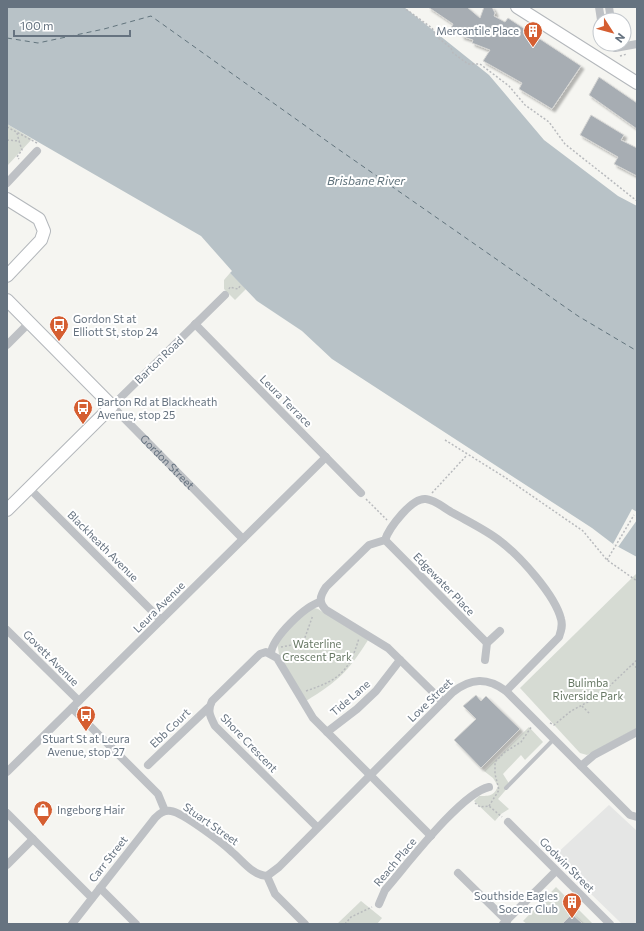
<svg xmlns="http://www.w3.org/2000/svg" width="644" height="931" font-family="Commissioner,sans-serif">
<style>
.built{fill:#e5e6e5}
.green{fill:#d6dbd3}
.water{fill:#b8c2c7}
.pier{fill:#f5f5f1}
.lines{fill:none;stroke-linecap:round;stroke-linejoin:round}
.ferry{stroke:#62747d;stroke-width:1;stroke-dasharray:5 4;stroke-linecap:butt}
.building{fill:#a7adb3;stroke:#d6d6d4;filter:url(#shadow)}
.secondary-casing{stroke:#b3b7bb;stroke-width:14}
.path{stroke:#b8babd;stroke-width:1.5;stroke-dasharray:2 2;stroke-linecap:butt}
.lane{stroke:#bec1c5;stroke-width:4}
.street{stroke:#bec1c5;stroke-width:8}
.secondary{stroke:#fff;stroke-width:12}
.labels{text-anchor:middle;stroke-width:4;stroke-linejoin:round;paint-order:stroke}
.poi-label{font-size:11px;fill:#667380;stroke:#fff;text-anchor:start}
.street-label{font-size:11px;fill:#667380;stroke:#fff}
.park-label{font-size:11px;fill:#677864;stroke:#fff}
.water-label{font-size:12px;font-style:italic;fill:#62747d;stroke:#fff}
</style>
<defs>
<filter id="shadow"><feDropShadow dx="3" dy="3" stdDeviation="1" flood-color="#0004"/></filter>
</defs>
<rect width="100%" height="100%" fill="#f5f5f1"/>
<path class="built" d="M609 805 637 831V924H622L553 857Z"/>
<g class="green">
<path d="M7 124 32 139 7 166Z"/>
<path d="M230 273 246 289 235 300 224 289V280Z"/>
<path d="M637 573V728L587 755 580 753 520 688Z"/>
<path d="M311 607 318 609 368 640C348 672 338 681 306 701L279 654 277 642Z"/>
<path d="M529 727 543 742 525 760 521 755 503 774 510 785 498 799 509 809 501 814 495 821 474 801 479 796C490 796 494 796 498 786L493 778 484 771Z"/>
<path d="M556 887 593 924H527L523 921Z"/>
<path d="M361 901 382 918 377 924H337Z"/>
</g>
<path class="water" d="M7 7H404L489 75 544 140 618 196 637 206V557L613 544 592 528 332 359 302 331 257 301 230 273 232 271 201 236 7 124Z"/>
<path class="pier" d="M632 509 637 512V520L618 547 613 544Z"/>
<g class="lines">
<path class="ferry" d="M7 38 38 43 104 29 151 16 338 149 578 316 637 351"/>
</g>
<g class="building">
<path d="M428 7H467L480 18 484 7H492L495 13 494 16 505 22 508 18 581 66 552 109 519 89 522 83 483 61 490 50 472 43 473 40 461 36 462 34 451 28 453 24Z"/>
<path d="M599 77 637 103V129L589 95Z"/>
<path d="M591 115 624 135 621 140 637 148V176L614 164 618 157 580 135Z"/>
<path d="M476 695 481 701 486 696 520 729 481 768 454 740 476 719 463 706Z"/>
<path d="M572 914 583 924H562Z"/>
</g>
<g class="lines">
<defs>
<g id="secondary">
<path d="M517 7 637 83"/>
<path d="M7 199 39 219 44 231 41 240 7 276"/>
<path d="M7 300 112 406 7 510"/>
</g>
</defs>
<use href="#secondary" class="secondary-casing"/>
<g class="path">
<path d="M403 7 432 28 437 37 451 48 453 53 468 64H480L509 86 525 105 549 122 565 144 637 201"/>
<path d="M620 56 627 54"/>
<path d="M7 127 37 143"/>
<path d="M17 133 19 141"/>
<path d="M7 140 19 141 22 150 17 157 19 159"/>
<path d="M229 289 230 287 238 289 240 286"/>
<path d="M445 440 506 478 583 531 607 560 637 581"/>
<path d="M432 493 467 455"/>
<path d="M366 499 387 520"/>
<path d="M607 560 634 515"/>
<path d="M281 647 303 643 313 615"/>
<path d="M632 664 637 668"/>
<path d="M306 691C338 680 349 673 359 638"/>
<path d="M582 706 590 714"/>
<path d="M550 723 554 725 571 711 599 696 637 660"/>
<path d="M475 803 480 807 489 806 502 817"/>
<path d="M489 806 499 790 495 774V762L505 752 521 742 532 726"/>
<path d="M345 924 351 917 372 907"/>
</g>
<path class="lane" d="M506 788 554 739"/>
<g class="street">
<path d="M599 7 601 20"/>
<path d="M609 7 611 20"/>
<path d="M611 44 615 48 637 44"/>
<path d="M7 183 37 151"/>
<path id="s1" d="M225 295 112 406 243 539"/>
<path d="M195 324 361 493"/>
<path d="M7 345 29 323"/>
<path d="M29 488 161 620"/>
<path d="M385 540 487 643"/>
<path d="M7 630 79 701"/>
<path d="M271 653C273 637 305 606 320 602"/>
<path d="M485 660 487 643 500 631"/>
<path d="M443 702 388 648 326 610C318 602 320 596 326 587L369 545 385 540C389 528 412 497 426 499 436 500 445 509 453 513 469 522 486 530 500 541 520 556 555 595 561 619 563 626 561 631 559 637L506 691"/>
<path d="M72 708 158 794 165 811"/>
<path d="M327 732 357 709 376 691 400 660"/>
<path d="M148 765 208 708"/>
<path d="M581 766 594 755 637 732"/>
<path d="M7 772 326 457"/>
<path d="M7 813 92 898"/>
<path d="M508 822 610 924"/>
<path d="M317 827 215 726C210 716 207 711 212 701L260 654 266 652 277 658 313 718 431 836"/>
<path d="M7 865 33 839"/>
<path d="M458 873 507 921"/>
<path d="M267 876 279 867 453 692C471 678 487 677 506 691L630 815 637 817"/>
<path d="M100 888 136 924"/>
<path d="M379 904 385 890C406 866 461 793 489 787"/>
<path d="M72 924 155 818C160 813 164 810 171 811 182 812 223 843 232 852 243 861 252 875 267 876L275 894 305 924"/>
<path d="M503 924 556 871"/>
</g>
<use href="#secondary" class="secondary"/>
</g>
<defs>
<symbol id="building-pin" viewBox="-11 -11 22 30"><path d="M0 17L-7.5 6A9.5 9.5 0 1 1 7.5 6Z" fill="#d55e31" stroke="#fff"/><path d="M-4-6H4V6H1V3H-1V6H-4ZM-2.5-4.3h1.7v1.8h-1.7ZM.8-4.3h1.7v1.8H.8ZM-2.5-1h1.7V.8h-1.7ZM.8-1h1.7V.8H.8Z" fill="#fff"/></symbol>
<symbol id="bus-pin" viewBox="-11 -11 22 30"><path d="M0 17L-7.5 6A9.5 9.5 0 1 1 7.5 6Z" fill="#d55e31" stroke="#fff"/><path d="M-5-6H5V4H4V6H2V4H-2V6H-4V4H-5ZM-3.5-4V0h7V-4ZM-3.5 1.2v1.5H-2V1.2ZM2 1.2v1.5H3.5V1.2Z" fill="#fff"/></symbol>
<symbol id="shop-pin" viewBox="-11 -11 22 30"><path d="M0 17L-7.5 6A9.5 9.5 0 1 1 7.5 6Z" fill="#d55e31" stroke="#fff"/><path d="M-5-2.5h2.3a2.7 3.5 0 0 1 5.4 0H5L5.5 6h-11ZM-1.5-2.5h3a1.5 2.3 0 0 0-3 0Z" fill="#fff"/></symbol>
</defs>
<g fill-rule="evenodd">
<use href="#building-pin" x="522" y="20" width="22" height="30"/>
<use href="#bus-pin" x="48" y="314" width="22" height="30"/>
<use href="#bus-pin" x="72" y="397" width="22" height="30"/>
<use href="#bus-pin" x="75" y="704" width="22" height="30"/>
<use href="#shop-pin" x="32" y="799" width="22" height="30"/>
<use href="#building-pin" x="561" y="891" width="22" height="30"/>
</g>
<g class="labels">
<g class="poi-label">
<text x="519" y="35" text-anchor="end">Mercantile Place</text>
<text x="73" y="323">Gordon St at<tspan x="73" dy="13">Elliott St, stop 24</tspan></text>
<text x="97" y="406">Barton Rd at Blackheath<tspan x="97" dy="13">Avenue, stop 25</tspan></text>
<text x="86" y="743" text-anchor="middle">Stuart St at Leura<tspan x="86" dy="13">Avenue, stop 27</tspan></text>
<text x="57" y="814">Ingeborg Hair</text>
<text x="558" y="900" text-anchor="end">Southside Eagles<tspan x="558" dy="13">Soccer Club</tspan></text>
</g>
<g class="street-label">
<text transform="translate(159 360) rotate(-44)" y="4">Barton Road</text>
<text transform="translate(286 401) rotate(45)" y="4">Leura Terrace</text>
<text dy="4" stroke="none"><textPath href="#s1" startOffset="237">Gordon Street</textPath></text>
<text transform="translate(103 546) rotate(45)" y="4">Blackheath Avenue</text>
<text transform="translate(444 584) rotate(46)" y="4">Edgewater Place</text>
<text transform="translate(159 607) rotate(-45)" y="4">Leura Avenue</text>
<text transform="translate(51 658) rotate(45)" y="4">Govett Avenue</text>
<text transform="translate(350 698) rotate(-41)" y="4">Tide Lane</text>
<text transform="translate(430 700) rotate(-44)" y="4">Love Street</text>
<text transform="translate(170 728) rotate(-44)" y="4">Ebb Court</text>
<text transform="translate(249 743) rotate(46)" y="4">Shore Crescent</text>
<text transform="translate(211 824) rotate(35)" y="4">Stuart Street</text>
<text transform="translate(108 859) rotate(-52)" y="4">Carr Street</text>
<text transform="translate(395 862) rotate(-50)" y="4">Reach Place</text>
<text transform="translate(567 865) rotate(45)" y="4">Godwin Street</text>
</g>
<g class="park-label">
<text x="317" y="648">Waterline<tspan x="317" dy="13">Crescent Park</tspan></text>
<text x="588" y="687">Bulimba<tspan x="588" dy="13">Riverside Park</tspan></text>
</g>
<g class="water-label">
<text x="366" y="185">Brisbane River</text>
</g>
</g>
<rect width="644" height="931" fill="none" stroke="#667380" stroke-width="16"/>
<g transform="translate(612 32) rotate(126)"><circle r="19" fill="#ffffff" stroke="#c2c7cc"/>
<path d="M0-3L7 15L0 10L-7 15Z" fill="#d55e31"/>
<text y="-6" font-size="11" font-weight="bold" text-anchor="middle" fill="#667380">N</text>
</g>
<path d="M14 30v6h116v-6" fill="none" stroke="#667380" stroke-width="2"/>
<text x="20" y="30" font-size="12" fill="#667380" stroke="#ffffff" stroke-width="3" paint-order="stroke">100 m</text>
</svg>
